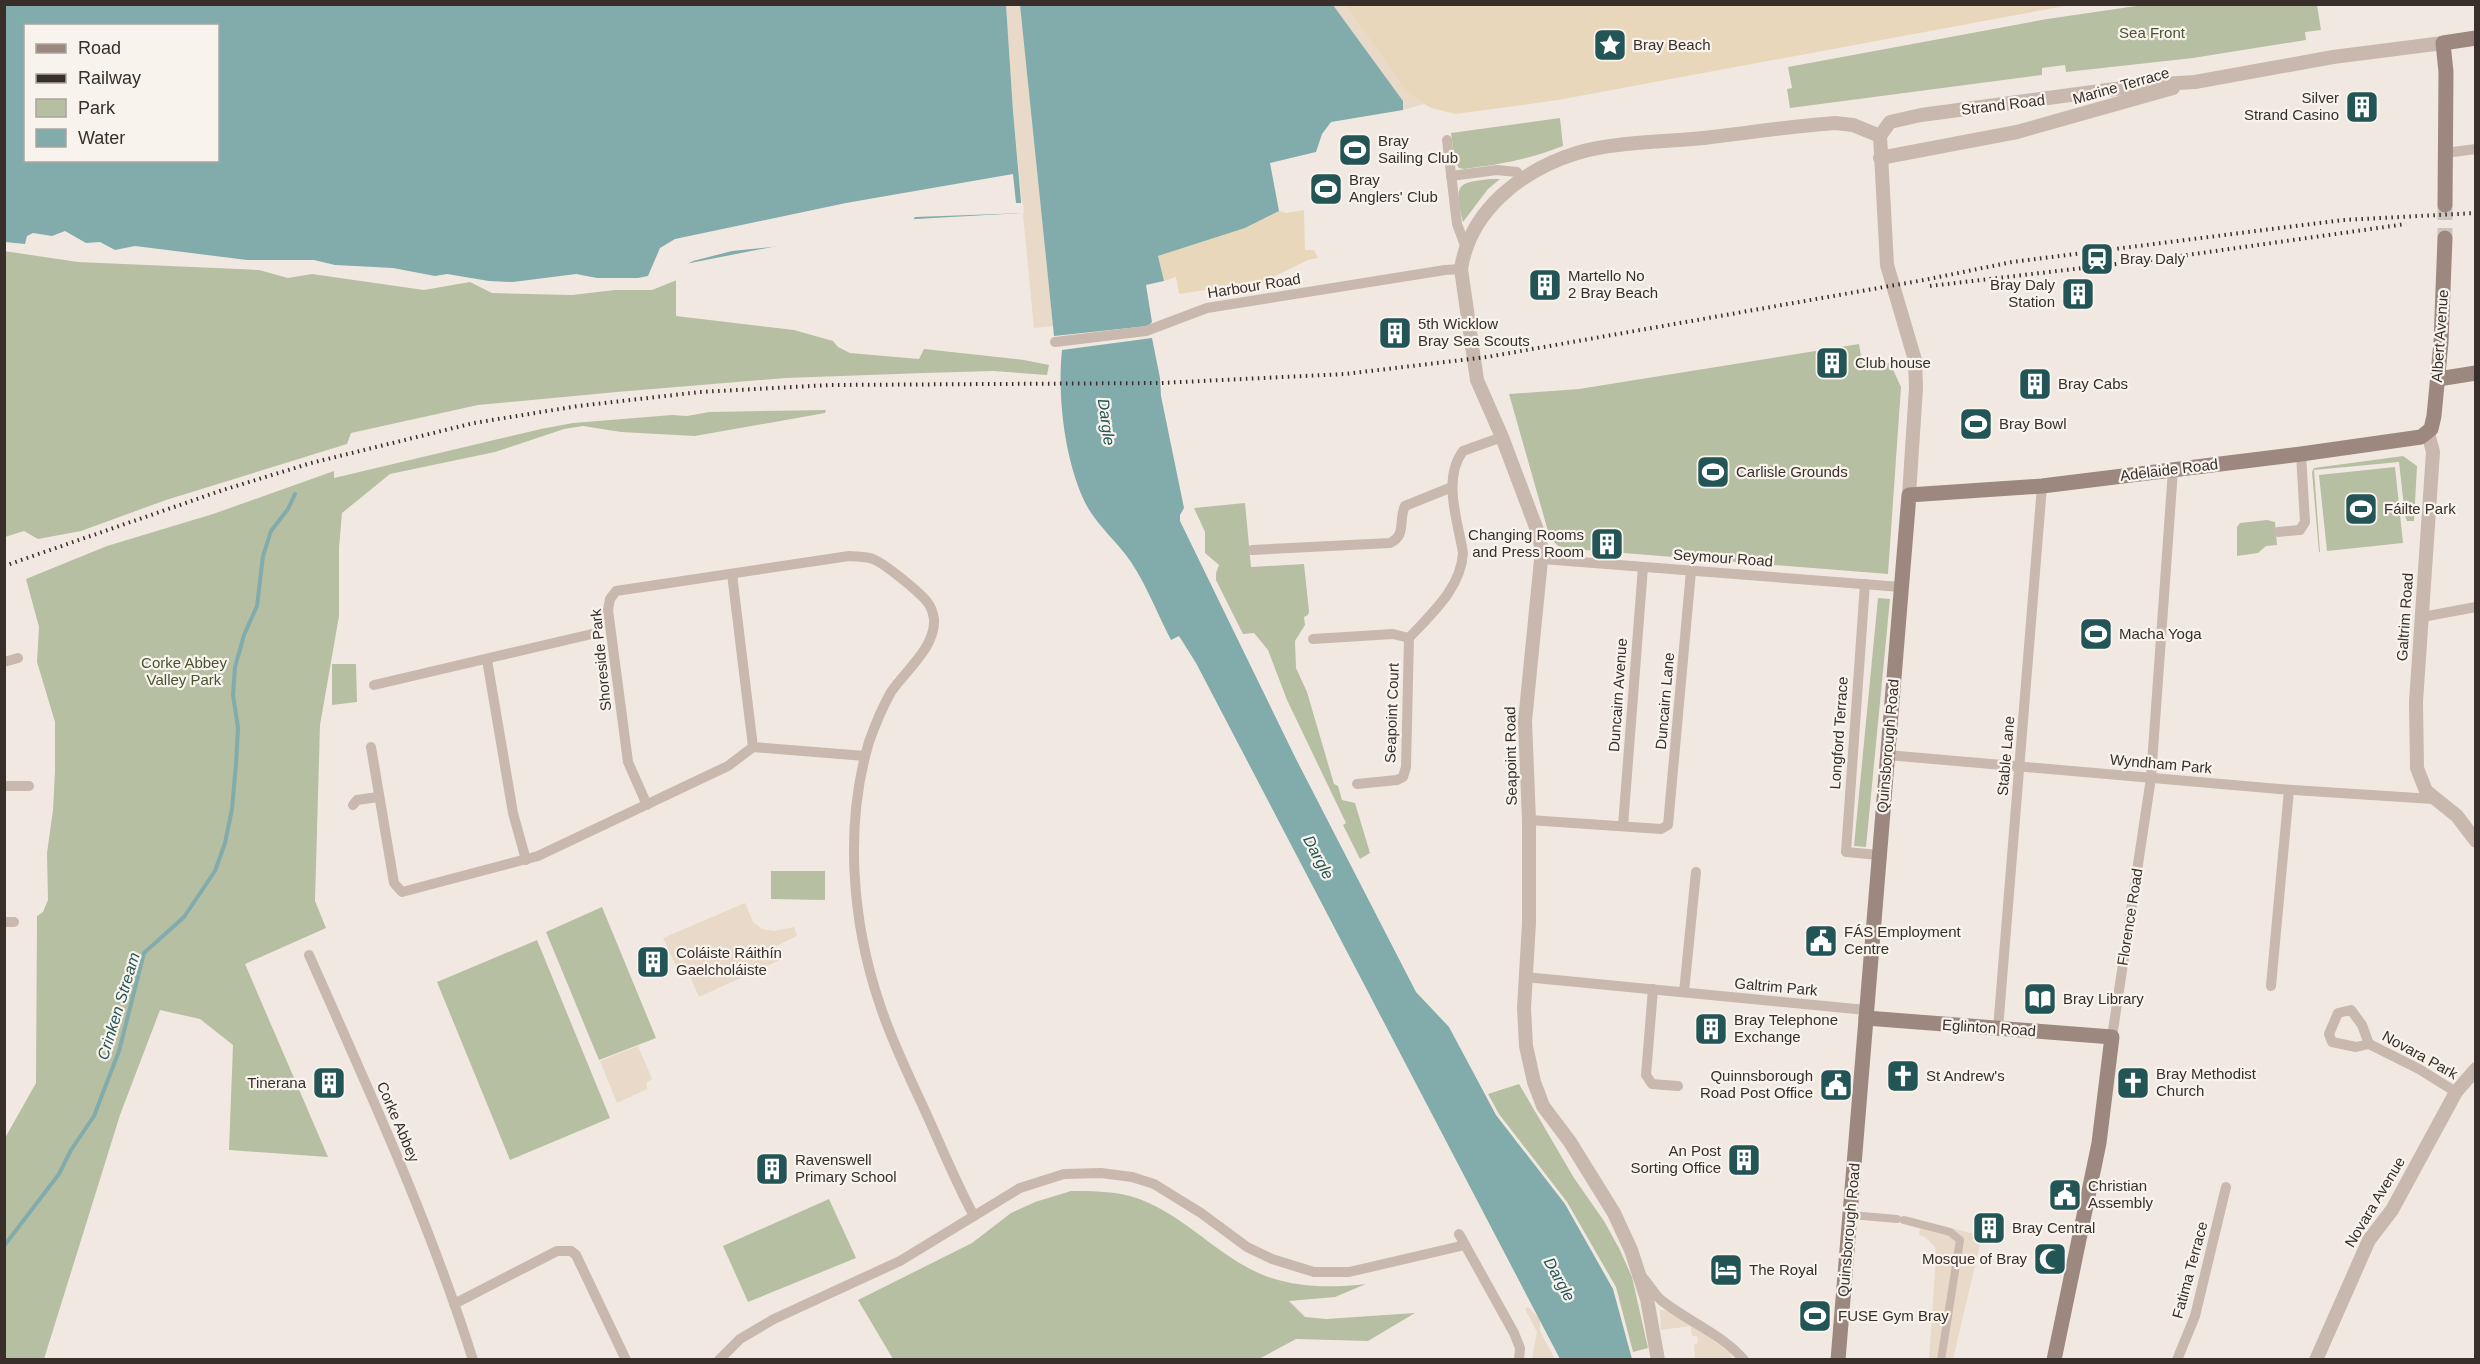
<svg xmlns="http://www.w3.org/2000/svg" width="2480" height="1364" font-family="Helvetica,sans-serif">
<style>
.green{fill:#b7bfa2}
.sand{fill:#e9d7bb}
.plaza{fill:#e8d9c9}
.water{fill:#82acab;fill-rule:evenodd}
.pier{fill:#f1e9e1}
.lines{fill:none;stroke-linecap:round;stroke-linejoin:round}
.stream{stroke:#82acab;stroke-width:4}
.secondary-tunnel{stroke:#ccc4bd;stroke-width:15;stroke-dasharray:15 8;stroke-linecap:butt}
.pedestrian{stroke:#c9b8ad;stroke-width:8}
.minor{stroke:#c9b8ad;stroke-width:10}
.tertiary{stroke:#c9b8ad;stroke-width:14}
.secondary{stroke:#9c887f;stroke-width:15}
.rail{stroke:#382f2b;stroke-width:4;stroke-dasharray:1.5 4.5;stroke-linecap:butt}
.labels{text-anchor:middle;stroke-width:4.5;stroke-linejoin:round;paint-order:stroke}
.park-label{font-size:15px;fill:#495431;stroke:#f9f3ed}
.poi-label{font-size:15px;fill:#382f2b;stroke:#f9f3ed;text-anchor:start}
.street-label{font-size:15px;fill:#382f2b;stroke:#f9f3ed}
.water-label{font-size:16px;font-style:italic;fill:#245556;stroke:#f9f3ed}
</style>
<rect width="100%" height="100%" fill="#f1e9e1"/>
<g class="green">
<path d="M2150 4 2317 5 2321 30 2305 32 2306 40 2193 58 2066 72 2065 65 2042 68V75L1790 108 1787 89 1792 88 1788 67 2047 19Z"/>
<path d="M1560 118 1563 146C1527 160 1502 164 1464 169L1459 168 1455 162 1451 133Z"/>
<path d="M1491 179H1500L1488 189 1463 222C1455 184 1455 183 1491 179Z"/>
<path d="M4 248 296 273 470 279 676 277V316L794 330 833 341 838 347 850 353 919 359 924 349 1024 360 1049 365 1047 375 993 371 924 373 786 378 617 392 478 405 351 433 347 444 166 500 81 531 38 539 24 531 5 537Z"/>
<path d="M1859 344 1863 367 1890 363 1901 387 1888 574 1573 549 1558 546 1550 538 1509 394 1579 389Z"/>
<path d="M826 410 825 413 695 436 621 432 583 426 564 429 495 452 390 474 342 513 339 548V616L320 725 315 901 326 928 245 964 328 1157 229 1150 233 1045 200 1019 160 1010 120 1115 44 1359H5V1138L36 1083 37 916 43 912 48 900 47 853 53 810 55 771V722L37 662 39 627 26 579 107 546 213 514 334 471V478L541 429 573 423 672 415 687 416 709 412Z"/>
<path d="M2403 456 2417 466 2414 521H2407L2405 516 2399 462 2314 470 2320 552H2319L2312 472 2314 468Z"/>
<path d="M2395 467 2403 543 2327 551 2319 475Z"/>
<path d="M1245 503 1251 567 1304 564 1309 611 1308 615 1304 617 1305 625 1295 641 1296 668 1307 692 1334 784 1338 786 1342 800 1355 803 1370 853 1360 859 1343 825 1346 823 1287 700 1268 650 1254 633 1243 634 1216 580V573L1219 565 1205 553V532L1194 508Z"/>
<path d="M2267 520 2275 522 2277 545 2266 546 2258 553 2237 556V527L2240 523Z"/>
<path d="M1878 598 1890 599 1866 847 1854 846Z"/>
<path d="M332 664H356L357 702 332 705Z"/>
<path d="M771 871H825V900L771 899Z"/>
<path d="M602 907 656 1038 599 1060 546 932Z"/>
<path d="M537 940 610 1118 510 1160 437 982Z"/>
<path d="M1519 1084 1574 1178 1604 1221 1620 1250 1632 1277 1648 1348 1633 1352 1616 1287 1567 1202 1499 1114 1488 1094Z"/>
<path d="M1071 1191C1090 1191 1110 1191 1130 1196 1180 1210 1215 1255 1263 1275 1297 1288 1330 1288 1366 1284L1335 1297 1289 1301 1305 1317 1326 1319 1415 1313 1368 1341 1296 1339 1259 1359H893L858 1300 972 1243 1011 1213 1035 1202Z"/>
<path d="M829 1199 856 1258 748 1302 723 1246Z"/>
</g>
<g class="sand">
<path d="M1345 5H2070L1558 100 1456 114 1431 108 1408 94Z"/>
<path d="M1304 210 1305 250H1314L1318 258 1308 260 1265 281 1179 294 1176 277 1164 281 1158 256 1245 228 1279 211 1286 213Z"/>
</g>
<g class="plaza">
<path d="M1006 5H1020L1053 326 1045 327 1034 328 1013 111Z"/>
<path d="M1333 5H1345L1408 94 1424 104 1403 110V101Z"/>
<path d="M745 903 753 922 762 929 774 931 794 927 797 936 776 946 782 959 699 997 684 963 676 966 663 938Z"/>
<path d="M638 1046 652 1079 647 1082V1089L617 1103 600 1061Z"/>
<path d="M1906 1216 1982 1236 1953 1359H1929L1936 1257 1935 1247 1925 1237 1919 1235 1920 1229 1903 1224Z"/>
<path d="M1528 1307 1540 1319V1331L1555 1359H1532L1537 1332 1525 1309Z"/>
<path d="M1660 1310 1670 1311 1698 1329 1731 1354 1732 1359H1695L1694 1344 1698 1343 1697 1336H1692L1691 1326 1661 1330Z"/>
</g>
<g class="water">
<path d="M5 5H1006L1013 111 1022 213 845 223 812 236 777 246 685 264 676 277 572 292 470 279 259 267 5 248ZM26 26H218V160H26Z"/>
<path d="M1020 5H1333L1403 101V110L1331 122 1322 134 1316 152 1270 163 1279 211 1245 228 1158 256 1164 281 1146 285 1152 322 1148 326 1054 336Z"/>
<path d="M1152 338 1160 378 1161 396 1184 508 1180 515V521L1296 759 1416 992 1449 1027 1496 1115 1565 1204 1613 1289 1632 1359H1560L1196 663 1179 636 1171 640C1158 615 1147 586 1131 562 1118 543 1100 528 1088 508 1065 466 1057 397 1062 350Z"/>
</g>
<path class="pier" d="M1013 174 1016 203H1023L1024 213 915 217 913 220 847 225 846 233 812 237 781 246 732 251 693 261 685 265 677 280 652 290H615L572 295 492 293 470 282 424 290 312 274 288 278 259 270 78 262 4 251 5 242 25 244 27 236 33 233 52 236 65 231 86 243 100 242 115 250 135 246 247 260H314L335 265 393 268 435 276 447 274 489 281 513 282 576 274 597 278H638L648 276 660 248 675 239 846 203Z"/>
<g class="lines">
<path class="stream" d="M4 1246 59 1174 71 1150 94 1116 119 1051 144 953 184 917 215 871 225 843 232 809 236 764 238 728 233 695 235 667 244 635 257 606 263 556 271 531 288 509 295 494"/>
<path class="secondary-tunnel" d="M2445 205V238"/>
<g class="pedestrian">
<path d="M1851 1215 1897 1219"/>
<path d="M1904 1220 1950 1232 1960 1240 1941 1360"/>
</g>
<g class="minor">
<path d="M1447 140 1457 224 1466 248"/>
<path d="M2445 153 2476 149"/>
<path d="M1451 176 1497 170 1517 172 1521 179"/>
<path d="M1055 342 1146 331 1207 308 1445 270 1461 269"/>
<path d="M2278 532 2300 530 2305 522 2301 454"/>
<path d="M1252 550 1390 543C1407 535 1398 520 1405 506L1452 487"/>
<path d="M1542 559 1901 587"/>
<path d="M732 574 753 747"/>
<path d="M1865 584 1846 852 1879 855"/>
<path d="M2422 617 2476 607"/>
<path d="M1313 639 1393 634 1409 638"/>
<path d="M487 660 513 813 526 860"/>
<path d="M4 662 18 658"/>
<path d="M374 685 592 634"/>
<path d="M371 747 394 883 402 892 538 856 728 766 753 747 865 756"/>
<path d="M1887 755 2279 789 2433 799"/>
<path d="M1357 784 1397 780 1403 777 1406 767 1409 638C1432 613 1461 588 1463 553 1458 521 1442 479 1463 451L1502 437"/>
<path d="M4 786H29"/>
<path d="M353 805 357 800 378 797"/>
<path d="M647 805 628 762 608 610 610 599 616 591 849 556C857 557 868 556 875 560 886 565 921 593 928 603 932 608 933 613 934 619 936 647 905 671 891 692 882 708 875 725 869 742 844 826 852 923 880 1005 892 1042 910 1078 926 1113 942 1148 956 1183 974 1216"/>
<path d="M1529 820 1661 829 1668 825 1691 571"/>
<path d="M1623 826 1643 567"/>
<path d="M4 922H14"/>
<path d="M309 955C368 1088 429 1221 473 1360"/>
<path d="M1525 977 1866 1010"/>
<path d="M2271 986 2289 790"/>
<path d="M1653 989 1646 1075 1652 1084 1678 1086"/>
<path d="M1684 992 1696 872"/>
<path d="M1998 1029 2042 486"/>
<path d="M2112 1037 2151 778 2173 470"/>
<path d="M2369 1044 2362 1025 2351 1010 2338 1013 2329 1034 2332 1042 2356 1047 2369 1044 2419 1069 2456 1092"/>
<path d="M1459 1234 1514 1333 1520 1348 1519 1360"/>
<path d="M1640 1275C1649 1283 1653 1293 1661 1300 1687 1321 1722 1334 1744 1360"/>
<path d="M454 1304 557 1251H571L576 1255 626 1360"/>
<path d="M719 1360 740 1339 774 1319 900 1261 1020 1188 1064 1174 1101 1173 1132 1177 1154 1184 1201 1213 1247 1247 1272 1259 1314 1272H1349L1465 1245"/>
<path d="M2177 1360 2195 1316 2226 1187"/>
</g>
<g class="tertiary">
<path d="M1880 158 2017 132 2173 88"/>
<path d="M2428 433 2433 452 2416 702 2417 768 2426 791 2457 816 2476 841"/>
<path d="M1909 495 1916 388 1915 360 1887 265 1880 136 1890 122 1921 115 2145 85 2195 82 2333 57 2443 43"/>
<path d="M1658 1360 1647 1299 1631 1250 1614 1213 1570 1142 1543 1106 1534 1082 1526 1046 1524 1008 1529 923V820L1525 721 1542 550 1537 530 1502 437 1477 380 1461 269C1470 210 1522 170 1577 153 1612 142 1666 142 1704 138 1748 133 1792 126 1835 123L1853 125 1880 136"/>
<path d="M2316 1360 2369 1240 2392 1210 2456 1092 2476 1069"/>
</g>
<g class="secondary">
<path d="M2445 205 2446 72 2443 43 2476 38"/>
<path d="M2438 379 2476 373"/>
<path d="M1866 1018 2112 1037 2099 1143 2054 1360"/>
<path d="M1838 1360 1909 495 2042 486 2301 454 2421 437 2431 429 2434 416 2441 342 2445 238"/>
</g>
<g class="rail">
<path d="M1930 286 2159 259 2406 224"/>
<path d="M4 566 223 490 311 463 474 423 578 406 700 392 830 385 1161 383 1345 374 1487 357 1924 280 2012 262 2343 220 2476 213"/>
</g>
</g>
<defs>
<symbol id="sight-square" viewBox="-11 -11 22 22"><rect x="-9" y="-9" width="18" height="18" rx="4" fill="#245556" stroke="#f9f3ed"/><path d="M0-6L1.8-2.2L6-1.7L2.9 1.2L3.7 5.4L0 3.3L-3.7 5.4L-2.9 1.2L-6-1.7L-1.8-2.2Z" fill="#fff"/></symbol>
<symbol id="building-square" viewBox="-11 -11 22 22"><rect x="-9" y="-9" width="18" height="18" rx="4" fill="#245556" stroke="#f9f3ed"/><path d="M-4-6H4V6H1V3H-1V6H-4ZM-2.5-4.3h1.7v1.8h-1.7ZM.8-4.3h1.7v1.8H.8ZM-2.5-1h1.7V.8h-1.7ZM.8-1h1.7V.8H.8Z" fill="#fff"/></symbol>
<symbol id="stadium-square" viewBox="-11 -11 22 22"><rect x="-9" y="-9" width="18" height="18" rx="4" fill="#245556" stroke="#f9f3ed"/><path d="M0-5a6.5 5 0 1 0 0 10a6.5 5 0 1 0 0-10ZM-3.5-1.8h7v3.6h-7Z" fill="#fff"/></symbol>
<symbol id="station-square" viewBox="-11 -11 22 22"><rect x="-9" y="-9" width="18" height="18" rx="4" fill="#245556" stroke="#f9f3ed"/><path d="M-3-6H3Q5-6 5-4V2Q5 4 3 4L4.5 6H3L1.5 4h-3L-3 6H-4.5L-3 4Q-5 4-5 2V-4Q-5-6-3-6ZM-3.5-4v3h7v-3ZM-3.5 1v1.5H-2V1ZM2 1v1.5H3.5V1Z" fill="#fff"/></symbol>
<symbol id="civic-square" viewBox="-11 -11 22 22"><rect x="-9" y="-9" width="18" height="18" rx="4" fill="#245556" stroke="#f9f3ed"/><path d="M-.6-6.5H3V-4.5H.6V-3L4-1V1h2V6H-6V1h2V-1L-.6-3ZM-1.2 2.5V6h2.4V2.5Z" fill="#fff"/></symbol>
<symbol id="library-square" viewBox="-11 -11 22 22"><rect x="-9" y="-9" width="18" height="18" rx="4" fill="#245556" stroke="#f9f3ed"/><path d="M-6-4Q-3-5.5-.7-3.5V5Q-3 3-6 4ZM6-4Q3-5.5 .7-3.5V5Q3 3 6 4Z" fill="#fff"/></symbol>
<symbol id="church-square" viewBox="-11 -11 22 22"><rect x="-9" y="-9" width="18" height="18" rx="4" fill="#245556" stroke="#f9f3ed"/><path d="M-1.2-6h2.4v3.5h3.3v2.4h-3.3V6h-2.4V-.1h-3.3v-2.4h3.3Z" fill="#fff"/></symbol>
<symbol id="mosque-square" viewBox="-11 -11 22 22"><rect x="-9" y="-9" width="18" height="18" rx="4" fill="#245556" stroke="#f9f3ed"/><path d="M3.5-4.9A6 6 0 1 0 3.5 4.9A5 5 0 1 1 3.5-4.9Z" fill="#fff"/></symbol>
<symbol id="hotel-square" viewBox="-11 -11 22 22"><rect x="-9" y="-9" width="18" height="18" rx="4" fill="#245556" stroke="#f9f3ed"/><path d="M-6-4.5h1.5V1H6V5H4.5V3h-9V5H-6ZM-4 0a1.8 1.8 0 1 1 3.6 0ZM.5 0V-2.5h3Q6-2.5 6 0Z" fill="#fff"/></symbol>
</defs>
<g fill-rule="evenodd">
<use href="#sight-square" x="1591" y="26" width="38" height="38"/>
<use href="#building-square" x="2343" y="88" width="38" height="38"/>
<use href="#stadium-square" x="1336" y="131" width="38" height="38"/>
<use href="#stadium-square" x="1307" y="170" width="38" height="38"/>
<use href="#station-square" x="2078" y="240" width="38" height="38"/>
<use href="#building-square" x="1526" y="266" width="38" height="38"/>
<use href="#building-square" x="2059" y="275" width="38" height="38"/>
<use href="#building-square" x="1376" y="314" width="38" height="38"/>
<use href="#building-square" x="1813" y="344" width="38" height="38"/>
<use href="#building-square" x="2016" y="365" width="38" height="38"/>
<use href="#stadium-square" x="1957" y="405" width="38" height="38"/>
<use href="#stadium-square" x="1694" y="453" width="38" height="38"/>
<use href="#stadium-square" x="2342" y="490" width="38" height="38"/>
<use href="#building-square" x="1588" y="525" width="38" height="38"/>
<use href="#stadium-square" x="2077" y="615" width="38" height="38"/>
<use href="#civic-square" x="1802" y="922" width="38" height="38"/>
<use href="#building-square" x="634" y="943" width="38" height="38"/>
<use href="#library-square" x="2021" y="980" width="38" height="38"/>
<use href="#building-square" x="1692" y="1010" width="38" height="38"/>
<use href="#church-square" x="1884" y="1057" width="38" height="38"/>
<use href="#building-square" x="310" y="1064" width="38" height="38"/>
<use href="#church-square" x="2114" y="1064" width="38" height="38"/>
<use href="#civic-square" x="1817" y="1066" width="38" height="38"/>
<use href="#building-square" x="1725" y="1141" width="38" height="38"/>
<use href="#building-square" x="753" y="1150" width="38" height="38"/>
<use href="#civic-square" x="2046" y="1176" width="38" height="38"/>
<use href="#building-square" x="1970" y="1209" width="38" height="38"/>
<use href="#mosque-square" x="2031" y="1240" width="38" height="38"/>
<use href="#hotel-square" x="1707" y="1251" width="38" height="38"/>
<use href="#stadium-square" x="1796" y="1297" width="38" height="38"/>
</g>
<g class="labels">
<g class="park-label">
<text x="2152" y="38">Sea Front</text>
<text x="184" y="668">Corke Abbey<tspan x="184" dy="17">Valley Park</tspan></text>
</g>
<g class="poi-label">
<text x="1633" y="50">Bray Beach</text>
<text x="2339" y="103" text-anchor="end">Silver<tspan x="2339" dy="17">Strand Casino</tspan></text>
<text x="1378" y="146">Bray<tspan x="1378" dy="17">Sailing Club</tspan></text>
<text x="1349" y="185">Bray<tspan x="1349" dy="17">Anglers' Club</tspan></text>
<text x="2120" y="264">Bray Daly</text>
<text x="1568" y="281">Martello No<tspan x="1568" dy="17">2 Bray Beach</tspan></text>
<text x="2055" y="290" text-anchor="end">Bray Daly<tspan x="2055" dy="17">Station</tspan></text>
<text x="1418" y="329">5th Wicklow<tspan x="1418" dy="17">Bray Sea Scouts</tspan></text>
<text x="1855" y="368">Club house</text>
<text x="2058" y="389">Bray Cabs</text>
<text x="1999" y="429">Bray Bowl</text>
<text x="1736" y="477">Carlisle Grounds</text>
<text x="2384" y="514">Fáilte Park</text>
<text x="1584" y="540" text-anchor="end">Changing Rooms<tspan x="1584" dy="17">and Press Room</tspan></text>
<text x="2119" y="639">Macha Yoga</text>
<text x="1844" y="937">FÁS Employment<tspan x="1844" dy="17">Centre</tspan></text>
<text x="676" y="958">Coláiste Ráithín<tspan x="676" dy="17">Gaelcholáiste</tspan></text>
<text x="2063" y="1004">Bray Library</text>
<text x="1734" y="1025">Bray Telephone<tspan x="1734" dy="17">Exchange</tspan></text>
<text x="2156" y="1079">Bray Methodist<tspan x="2156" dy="17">Church</tspan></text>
<text x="1813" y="1081" text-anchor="end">Quinnsborough<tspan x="1813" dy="17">Road Post Office</tspan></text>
<text x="1926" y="1081">St Andrew's</text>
<text x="306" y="1088" text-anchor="end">Tinerana</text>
<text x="1721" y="1156" text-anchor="end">An Post<tspan x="1721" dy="17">Sorting Office</tspan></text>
<text x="795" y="1165">Ravenswell<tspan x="795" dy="17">Primary School</tspan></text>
<text x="2088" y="1191">Christian<tspan x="2088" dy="17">Assembly</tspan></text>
<text x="2012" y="1233">Bray Central</text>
<text x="2027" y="1264" text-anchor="end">Mosque of Bray</text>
<text x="1749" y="1275">The Royal</text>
<text x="1838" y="1321">FUSE Gym Bray</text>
</g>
<g class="street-label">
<text transform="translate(2121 86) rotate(-16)" y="5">Marine Terrace</text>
<text transform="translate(2003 105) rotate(-7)" y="5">Strand Road</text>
<text transform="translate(1254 286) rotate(-9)" y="5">Harbour Road</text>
<text transform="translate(2440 336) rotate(-86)" y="5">Albert Avenue</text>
<text transform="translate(2169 470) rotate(-7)" y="5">Adelaide Road</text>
<text transform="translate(1723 558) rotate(4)" y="5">Seymour Road</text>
<text transform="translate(2405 617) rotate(-86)" y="5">Galtrim Road</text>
<text transform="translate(601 660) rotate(-96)" y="5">Shoreside Park</text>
<text transform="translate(1618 695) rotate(-86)" y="5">Duncairn Avenue</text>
<text transform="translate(1665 701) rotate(-85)" y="5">Duncairn Lane</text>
<text transform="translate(1392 713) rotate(-88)" y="5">Seapoint Court</text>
<text transform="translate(1839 733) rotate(-86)" y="5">Longford Terrace</text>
<text transform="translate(1888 746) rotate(-85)" y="5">Quinsborough Road</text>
<text transform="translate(1511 756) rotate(-91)" y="5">Seapoint Road</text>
<text transform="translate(2006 756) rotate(-85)" y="5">Stable Lane</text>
<text transform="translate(2161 764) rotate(5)" y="5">Wyndham Park</text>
<text transform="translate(2130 917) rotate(-81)" y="5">Florence Road</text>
<text transform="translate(1776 987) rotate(5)" y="5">Galtrim Park</text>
<text transform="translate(1989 1028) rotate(4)" y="5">Eglinton Road</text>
<text transform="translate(2420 1055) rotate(29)" y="5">Novara Park</text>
<text transform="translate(398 1122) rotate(67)" y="5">Corke Abbey</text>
<text transform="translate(2375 1202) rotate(-59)" y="5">Novara Avenue</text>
<text transform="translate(1849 1230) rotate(-85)" y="5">Quinsborough Road</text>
<text transform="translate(2190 1270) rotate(-75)" y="5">Fatima Terrace</text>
</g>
<g class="water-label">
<text transform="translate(1107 422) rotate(82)" y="6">Dargle</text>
<text transform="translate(1319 857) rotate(62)" y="6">Dargle</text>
<text transform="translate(118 1006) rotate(-73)" y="6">Crinken Stream</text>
<text transform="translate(1560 1279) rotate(61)" y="6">Dargle</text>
</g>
</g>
<rect width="2480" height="1364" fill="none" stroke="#382f2b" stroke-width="12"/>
<rect x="24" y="24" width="195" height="138" fill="#f9f3ed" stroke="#aca59f" stroke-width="1.5"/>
<rect x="36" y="44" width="30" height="9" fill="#9c887f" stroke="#aca59f" stroke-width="1.5"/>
<text x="78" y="54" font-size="18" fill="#382f2b">Road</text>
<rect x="36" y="74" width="30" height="9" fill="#382f2b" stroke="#aca59f" stroke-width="1.5"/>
<text x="78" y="84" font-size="18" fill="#382f2b">Railway</text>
<rect x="36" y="99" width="30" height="18" fill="#b7bfa2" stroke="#aca59f" stroke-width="1.5"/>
<text x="78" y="114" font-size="18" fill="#382f2b">Park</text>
<rect x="36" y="129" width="30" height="18" fill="#82acab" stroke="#aca59f" stroke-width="1.5"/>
<text x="78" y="144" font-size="18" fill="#382f2b">Water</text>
</svg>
